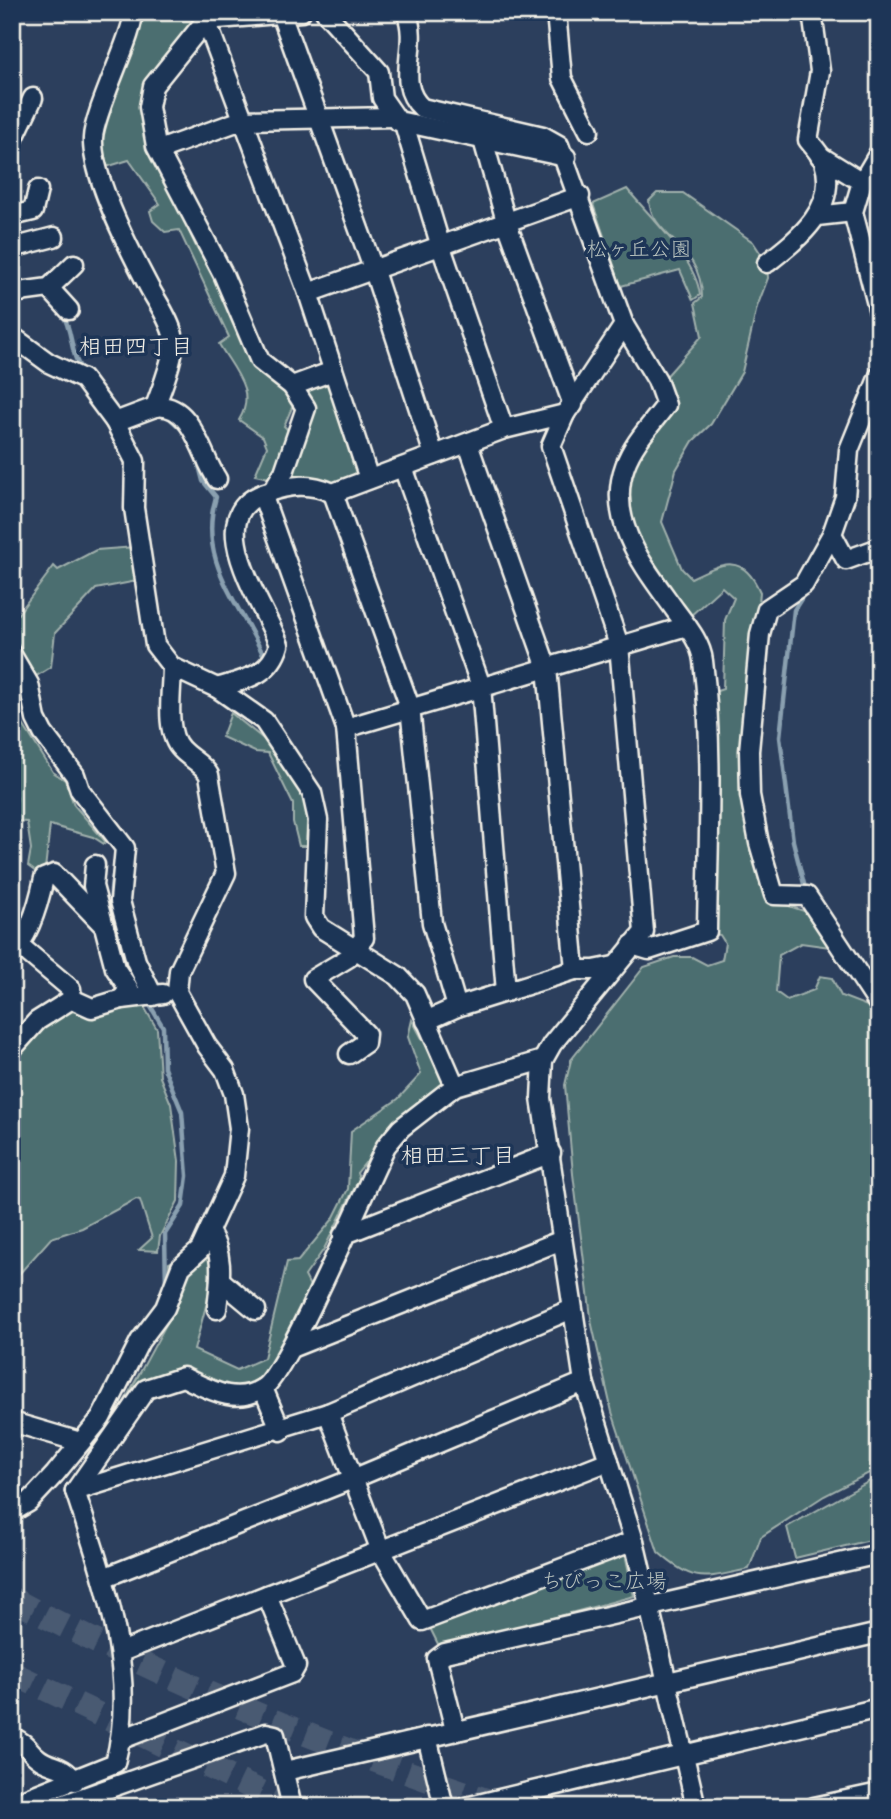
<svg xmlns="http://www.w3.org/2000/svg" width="891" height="1819" font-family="'Playpen Sans','Klee One',sans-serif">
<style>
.green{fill:#4c6e6f;stroke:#a0b0ac;stroke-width:2}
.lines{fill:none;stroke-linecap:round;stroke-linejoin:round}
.stream{stroke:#8aa0b0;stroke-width:4.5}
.highway-tunnel{stroke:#4a5a72;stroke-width:24;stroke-dasharray:24 12;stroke-linecap:butt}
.minor-casing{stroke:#f4f1e8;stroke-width:23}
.minor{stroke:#1d3557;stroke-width:18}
.labels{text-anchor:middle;stroke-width:7;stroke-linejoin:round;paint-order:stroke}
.park-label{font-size:21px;fill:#b9c3be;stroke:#1d3557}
.neighbourhood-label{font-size:23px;fill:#f4f1e8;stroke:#1d3557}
</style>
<rect width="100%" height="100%" fill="#2c3f5d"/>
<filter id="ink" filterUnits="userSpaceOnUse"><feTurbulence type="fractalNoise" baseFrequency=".0143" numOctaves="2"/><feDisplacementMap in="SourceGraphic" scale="14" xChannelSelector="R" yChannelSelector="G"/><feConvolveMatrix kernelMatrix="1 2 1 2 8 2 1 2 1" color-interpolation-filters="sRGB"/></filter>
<g filter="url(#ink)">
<g class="green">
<path d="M140 12H253L206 20 149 107 189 216 185 222 197 249 205 248 264 376 287 388 294 403 284 426 292 434 274 479 255 475 267 447 263 437 239 420C257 392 234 370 219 344L229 337 179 230 165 232 153 221 150 211 160 204 129 160 106 167 100 137Z"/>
<path d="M627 189C651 218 696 259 700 295L693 300 680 270 621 286 593 204Z"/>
<path d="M657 193H683L753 242 767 263 768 278 757 307 742 372 711 424 693 441 676 470 662 522 682 569 691 578C722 563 743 552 760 592L742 793 768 899 813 914 837 948 801 943 779 955 776 992 787 1000 814 990 820 976 832 978 841 996 870 1007 879 1015V1468L824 1496 761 1537 749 1569C704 1578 695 1585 658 1552L612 1412 592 1325 573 1174 565 1085 571 1060 644 967 674 957H692L707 965 722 960 725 943 720 935 712 933 714 692 723 689 725 620 734 598 722 587 688 618 630 532 627 469 671 401 663 380 702 336 695 303 702 297C702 246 652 237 649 201Z"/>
<path d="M329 377 362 480 337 490 282 484 310 408 298 388Z"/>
<path d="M135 547 137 581 96 589 55 633 51 667 33 678 12 630V622L54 566 58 570 96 550Z"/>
<path d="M12 685 18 695 22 723 53 772 65 780 74 805 105 841 104 844 93 837 50 825 44 878 28 866 31 849 27 822 12 821 17 798 12 786Z"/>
<path d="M231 713 271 745 308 800 306 846H299L293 822V804L268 753 255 752 222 737Z"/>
<path d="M143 1005 157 1029 160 1077 171 1104 179 1161 178 1201 160 1236 158 1251 139 1250 152 1238 140 1200 136 1199 82 1228 51 1238 12 1282V1052L43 1019 71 1006Z"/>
<path d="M412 1020 448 1086 369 1168 365 1163 357 1173 359 1179 324 1249 305 1276 310 1286 275 1366 261 1386 230 1390 184 1371 111 1426 168 1321 171 1309 169 1263 190 1252 212 1247 216 1269 194 1350 237 1370 264 1358 287 1262 298 1261 333 1219 348 1189 351 1131 398 1099 421 1074 408 1037Z"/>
<path d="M879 1476V1538L795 1558 787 1527Z"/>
<path d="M624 1549 634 1596 440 1648 428 1624Z"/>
</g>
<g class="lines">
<g class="stream">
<path d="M62 313C74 332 69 356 84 372"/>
<path d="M165 414 187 434"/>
<path d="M197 458 203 481 216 497C196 562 242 605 266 661"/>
<path d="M24 699 28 717"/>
<path d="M77 798 83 811 91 816"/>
<path d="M115 868C103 906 119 959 141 992"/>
<path d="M804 884 793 841 780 737 794 610 806 591"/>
<path d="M148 1002 163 1027 164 1068 182 1112 187 1176 183 1206 165 1234 166 1288"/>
<path d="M82 1453 91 1448 99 1433"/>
</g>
<g class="highway-tunnel">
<path d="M12 1599C171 1683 336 1750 507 1807"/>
<path d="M12 1673 293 1807"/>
</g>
<defs>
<g id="minor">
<path d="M325 12 379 72 382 98 398 121 566 157"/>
<path d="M406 12C421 46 393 82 422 108L543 136 559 145 624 325 565 414 551 446 619 645 644 932 552 1044 543 1060 541 1098 584 1382 634 1541 696 1807"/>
<path d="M556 12 562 78 589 131"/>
<path d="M281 14 374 271 434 455"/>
<path d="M206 20 308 293 369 479"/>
<path d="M404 124 441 247 504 429"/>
<path d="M483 140 506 221 573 405"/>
<path d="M12 142 33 98"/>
<path d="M159 150 242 120 394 117"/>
<path d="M879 153 862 182 853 212 879 312"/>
<path d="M820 156 862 182"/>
<path d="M12 216 33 211 38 190"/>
<path d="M817 216 853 212"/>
<path d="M12 248 54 237"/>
<path d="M767 263C798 239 839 208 824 162 821 155 813 146 808 140L820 71 812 12"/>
<path d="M49 288 69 310"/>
<path d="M12 293 49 288 74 264"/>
<path d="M308 293 580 196"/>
<path d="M624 325 657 380 666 405C652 424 633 443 625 466 605 521 646 569 675 610 686 625 701 642 703 661 714 750 708 842 707 931L649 950 632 945"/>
<path d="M12 336 49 363 83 379 115 422 135 461 134 508 155 645 172 667 217 688 264 721 312 793 318 820 314 917 321 928 398 976 415 994 455 1086"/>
<path d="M879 376 849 450 845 497 832 534 846 560 879 548"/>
<path d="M292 386 333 371"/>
<path d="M155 407C192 401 201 456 217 479"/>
<path d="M115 422 155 407C161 390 177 352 173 335 169 318 157 302 149 287 131 253 91 176 93 138 94 110 138 26 132 12"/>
<path d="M468 444 547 668 575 970"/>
<path d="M403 467 481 686 506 992"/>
<path d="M272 491 284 472 306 408 292 386 260 361 223 274 156 146 149 107 153 86 206 20 301 12"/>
<path d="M333 493 410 707 432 923 457 1007"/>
<path d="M262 494 346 728 364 938 348 958 313 979 366 1034 365 1043 349 1054"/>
<path d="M832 534 804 584 767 609 760 634 749 751 750 795 759 843 774 895 807 896 879 1005"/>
<path d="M12 655 29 684 36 719 43 733 75 775 80 790 125 848 120 901 136 961 153 996"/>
<path d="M217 688C246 679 270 676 279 645 265 605 198 516 265 493 290 485 308 482 333 493L504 429 565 414"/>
<path d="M346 728 687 626"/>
<path d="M95 865 93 886 103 923"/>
<path d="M20 946 71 989 72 999"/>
<path d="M12 953C30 936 39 902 44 878L54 874 104 926 115 968 129 989 122 999"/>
<path d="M426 1021 457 1007 575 970H594L614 966"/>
<path d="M12 1049 37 1021 72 999 92 1008 122 999 163 994"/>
<path d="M209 1231C225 1257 220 1280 217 1309"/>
<path d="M343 1235 551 1153"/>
<path d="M220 1280 256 1310"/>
<path d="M291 1348 562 1240"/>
<path d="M263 1388 281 1431"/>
<path d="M328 1413 381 1551 422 1621 634 1541"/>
<path d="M12 1422 80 1442"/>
<path d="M75 1491 146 1389 183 1377C209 1389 235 1406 263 1388 287 1373 367 1184 386 1146L401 1128 455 1086 543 1060"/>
<path d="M75 1491 328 1413 572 1309"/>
<path d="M12 1512 29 1502 55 1474 101 1418 140 1341 165 1308 181 1267 200 1250 234 1176 239 1128 234 1094 225 1070 207 1046 177 992 179 971 226 873 209 775C202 763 190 759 181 749 164 732 172 690 172 667"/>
<path d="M103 1578 355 1478 584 1382"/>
<path d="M121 1652 609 1461"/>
<path d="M455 1730 437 1659 445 1653 879 1554"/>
<path d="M12 1737C30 1745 26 1749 38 1758 52 1769 60 1762 75 1781"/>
<path d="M427 1737 444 1807"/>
<path d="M122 1739 292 1673 296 1666 267 1595"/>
<path d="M285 1771 879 1633"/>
<path d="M12 1804 115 1763C139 1672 103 1577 75 1491"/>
<path d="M56 1807 266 1733 275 1735 292 1807"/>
<path d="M466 1807 879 1708"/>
<path d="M814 1807 879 1793"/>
</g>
</defs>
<use href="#minor" class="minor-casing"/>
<use href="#minor" class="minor"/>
</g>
</g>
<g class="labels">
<g class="park-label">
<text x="639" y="256">松ヶ丘公園</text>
<text x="604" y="1588">ちびっこ広場</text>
</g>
<g class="neighbourhood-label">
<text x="136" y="354">相田四丁目</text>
<text x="458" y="1163">相田三丁目</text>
</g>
</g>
<rect width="891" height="1819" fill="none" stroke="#1d3557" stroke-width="42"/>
<rect x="21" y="21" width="849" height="1777" fill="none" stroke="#f4f1e8" stroke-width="2.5" filter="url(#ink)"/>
</svg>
